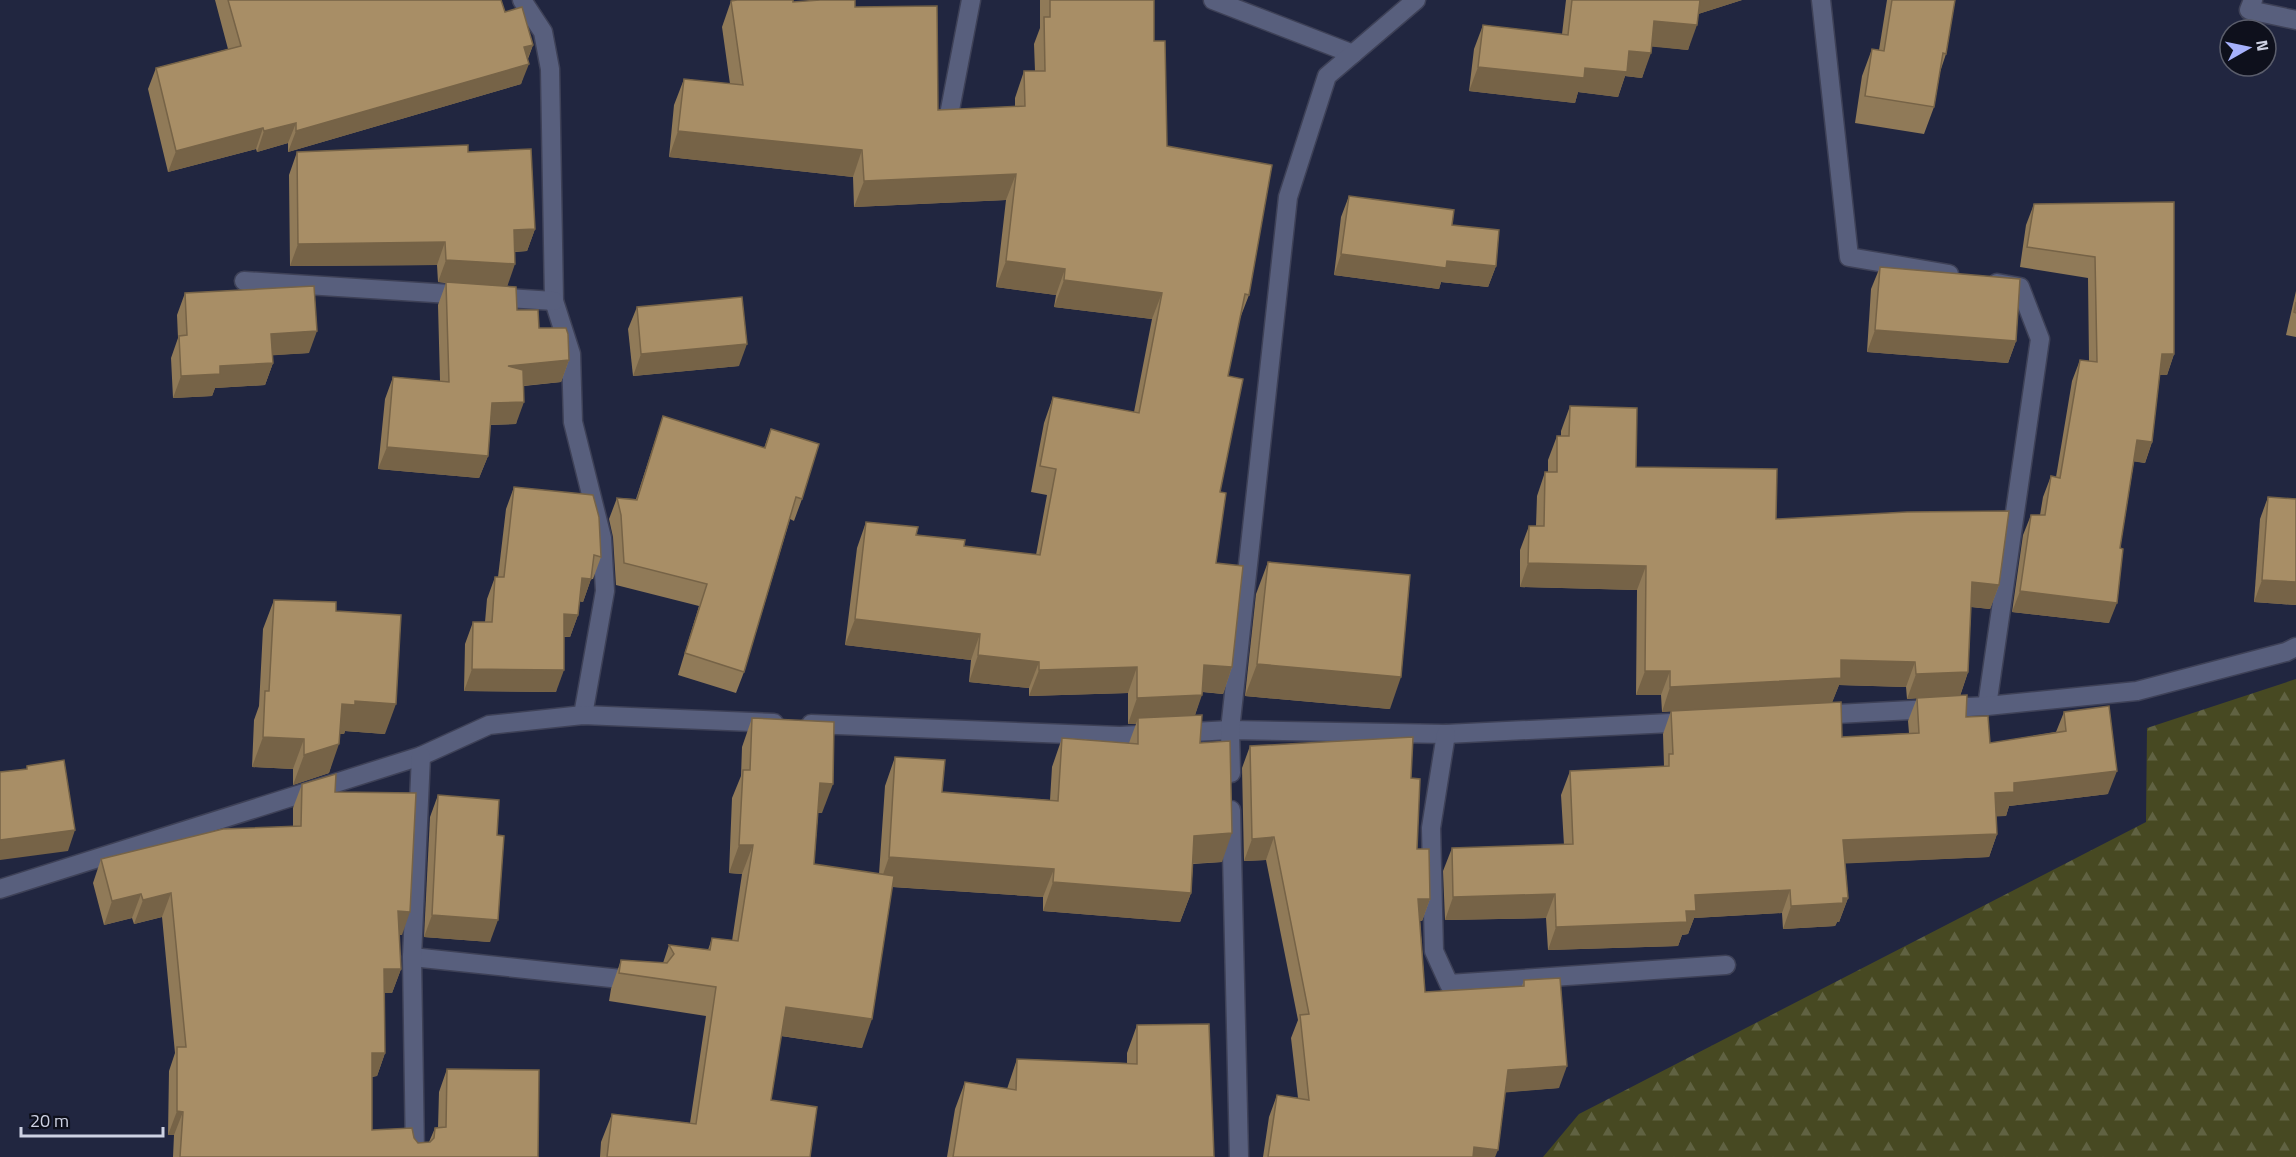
<svg xmlns="http://www.w3.org/2000/svg" width="2296" height="1157" font-family="'Titillium Web',sans-serif">
<style>
.forest{fill:url(#forest-firs)}
.lines{fill:none;stroke-linecap:round;stroke-linejoin:round}
.minor-casing{stroke:#3e4157;stroke-width:21}
.minor{stroke:#585f7d;stroke-width:18}
.wall{fill:#907a58;fill-rule:evenodd}
.shaded-wall{fill:#766347}
.building{fill:#a88e66;stroke:#766347;stroke-width:1.5}
</style>
<defs>
<pattern id="forest-firs" width="22" height="20" patternUnits="userSpaceOnUse" patternTransform="scale(1.5)"><rect width="22" height="20" fill="#474922"/><path d="M5 1l3.5 6h-7zM16 11l3.5 6h-7z" fill="#606242"/></pattern>
</defs>
<rect width="100%" height="100%" fill="#212640"/>
<path class="forest" d="M2296 679V1157H1543L1579 1114 2146 822 2147 728Z"/>
<g class="lines">
<defs>
<g id="minor">
<path d="M522 0 543 32 550 69 554 301 571 354 573 422 602 538 605 591 583 715"/>
<path d="M1213 0 1353 54"/>
<path d="M1821 0 1849 257 1949 274"/>
<path d="M2253 0 2249 10 2296 20"/>
<path d="M949 115 971 0"/>
<path d="M244 281 466 295"/>
<path d="M493 297 554 301"/>
<path d="M1987 706 2040 339 2020 287 1997 283"/>
<path d="M1818 715 1987 706 2137 691 2286 652 2296 647"/>
<path d="M811 724 1120 736 1230 730 1446 734 1691 722"/>
<path d="M1446 734 1431 828 1434 951 1449 984 1726 965"/>
<path d="M1231 773 1230 730 1288 197 1327 76 1416 0"/>
<path d="M1231 810 1239 1157"/>
<path d="M0 889 421 756 489 725 583 715 774 723"/>
<path d="M412 957 640 981"/>
<path d="M415 1157 412 957 421 756"/>
</g>
</defs>
<use href="#minor" class="minor-casing"/>
<use href="#minor" class="minor"/>
</g>
<g class="wall">
<path d="M215 0H501L505 12 533 45 528 59 521 84 288 152V143L257 152 256 149 168 172 148 89 156 68 228 49Z"/>
<path d="M1040 0H1154V41L1167 146 1249 295 1239 321 1228 376 1216 563 1232 667 1223 694 1202 692 1195 715 1222 862 1193 864 1191 893 1180 922 1043 911V897L892 887 862 1048 781 1036 771 1100 810 1157H600L601 1142 612 1114 690 1123 706 1016 609 1001 611 989 621 960 663 963 669 945 708 950 712 938 732 941 742 874 729 873 732 798 741 776 742 747 752 718 822 813H818L814 864 879 874 885 786 895 757 942 792 1050 800 1052 767 1062 738 1129 743 1136 724H1128V693L1029 696V688L969 682 971 660 845 645 857 548 866 522 964 546 1036 555 1047 495 1031 492 1044 423 1053 397 1134 412 1152 319 1054 307 1056 295 996 287 1006 200 854 207 853 177 669 157 674 105 684 79 730 84 722 27 731 1 793 2 855 7 938 110 1015 107V98L1024 71H1035L1034 44 1040 28Z"/>
<path d="M1566 0H1742L1698 14 1688 50 1652 46 1642 78 1625 76 1618 97 1578 92 1575 103 1469 91 1474 49 1483 25 1562 34Z"/>
<path d="M1887 0H1955L1946 54 1940 72 1934 107 1924 134 1855 123 1862 76 1872 49 1879 50Z"/>
<path d="M297 152H468L535 229 527 251 515 252 507 286 517 310 539 328 569 360 561 382 524 386 516 424 490 425 488 456 479 478 378 469 385 399 393 377 440 381 438 305 446 283 438 282 437 265 290 266 289 175Z"/>
<path d="M1349 196 1452 225 1496 266 1488 287 1441 282 1439 289 1334 275 1341 217Z"/>
<path d="M2174 202V354L2167 375H2159L2152 442 2145 463 2134 461 2120 548 2109 623 2012 612 2023 535 2031 515H2040L2043 497 2051 476 2056 477 2072 381 2080 360 2089 361 2088 278 2020 267 2026 225 2034 204Z"/>
<path d="M1880 267 2016 341 2008 363 1867 352 1871 289Z"/>
<path d="M2296 291V337L2286 335Z"/>
<path d="M185 293 309 353 272 355 273 363 265 385 215 388 212 396 173 398 171 358 178 338 177 315Z"/>
<path d="M637 307 739 366 633 376 628 329Z"/>
<path d="M1570 406 1636 467 1776 519 1999 585 1990 609 1971 607 1968 672 1960 696 1966 717 1990 743 2056 732 2064 712 2108 794 2009 806 2006 816H1996L1997 834 1989 857 1845 863 1848 898 1839 922H1837L1835 926 1783 929 1782 913 1694 918 1688 934 1682 935 1678 946 1548 950 1546 918 1445 920 1443 871 1452 848 1564 845 1561 795 1570 771 1664 766 1663 734 1671 711 1662 712 1661 695H1636L1637 590 1520 587V550L1529 526H1536L1537 496 1545 472H1548V460L1557 436H1561V431ZM1839 685 1906 687 1907 699 1917 698 1908 721 1909 733 1842 737 1832 702Z"/>
<path d="M663 416 764 448 771 429 802 499 794 521 790 519 744 672 736 693 678 675 699 606 616 585 613 537 609 519 617 498 636 499Z"/>
<path d="M514 487 601 557 593 579H591L583 602 579 601 578 615 570 637H564L556 692 464 691 465 644 473 622H485L487 599 495 577H498L506 509Z"/>
<path d="M2268 497 2296 499V605L2254 602 2260 519Z"/>
<path d="M1268 562 1390 709 1245 696 1256 594Z"/>
<path d="M274 600 336 611 385 734 345 731 344 734H340L329 773 293 785V769L252 767 254 720 259 706 263 629Z"/>
<path d="M1250 746 1411 778 1417 849 1430 899 1422 921H1420L1425 992 1522 986 1524 980 1559 1088 1505 1092 1495 1157H1263L1269 1117 1277 1095 1298 1098 1291 1038 1298 1020 1266 860 1244 861 1242 768Z"/>
<path d="M302 784 335 792 402 935H399L401 969 392 993H385V1053L377 1076 372 1077V1130L414 1138 418 1143 429 1142 435 1128H438L439 1092 447 1069 538 1157H173L174 1135H168L169 1071 175 1053 162 917 134 924 132 918 104 925 93 883 101 859 293 826V808Z"/>
<path d="M438 795 497 835 490 942 424 937 430 817Z"/>
<path d="M1137 1025 1214 1157H947L955 1109 965 1082 1007 1089 1017 1059 1127 1063V1053Z"/>
</g>
<g class="shaded-wall">
<path d="M1698 0H1742L1692 16Z"/>
<path d="M1654 21 1697 25 1688 50 1645 46Z"/>
<path d="M533 45 525 65 529 64 521 84 288 152 296 131 524 47Z"/>
<path d="M1629 51 1651 53 1642 78 1625 76 1618 97 1578 92 1575 103 1469 91 1478 67 1585 68Z"/>
<path d="M296 123 288 143 257 152 264 131Z"/>
<path d="M263 128 256 149 168 172 176 151Z"/>
<path d="M678 131 862 150 853 177 669 157Z"/>
<path d="M1016 174 1006 200 854 207 864 181Z"/>
<path d="M535 229 527 251 506 252 514 230Z"/>
<path d="M445 242 437 265 290 266 298 244Z"/>
<path d="M1341 254 1447 261 1496 266 1488 287 1441 282 1439 289 1334 275Z"/>
<path d="M446 260 515 264 507 287 438 282Z"/>
<path d="M1006 261 1065 269 1056 295 996 287Z"/>
<path d="M1064 280 1162 293 1152 319 1054 307Z"/>
<path d="M1875 330 2016 341 2008 363 1867 352Z"/>
<path d="M317 331 309 353 263 356 271 334Z"/>
<path d="M747 344 739 366 633 376 641 354Z"/>
<path d="M2162 354H2174L2167 375H2154Z"/>
<path d="M569 360 561 382 500 388 508 366Z"/>
<path d="M273 363 265 385 215 388 212 396 173 398 181 376 220 366Z"/>
<path d="M524 402 516 424 483 425 492 403Z"/>
<path d="M2137 440 2152 442 2145 463 2130 461Z"/>
<path d="M387 447 488 456 479 478 378 469Z"/>
<path d="M1528 563 1646 566 1637 590 1520 587Z"/>
<path d="M582 578 591 579 583 602 573 600Z"/>
<path d="M2262 580 2296 582V605L2254 602Z"/>
<path d="M1972 582 1999 585 1990 609 1963 606Z"/>
<path d="M2020 591 2117 603 2109 623 2012 612Z"/>
<path d="M564 614 578 615 570 637 556 636Z"/>
<path d="M855 619 980 634 971 660 845 645Z"/>
<path d="M978 655 1039 662 1029 688 969 682Z"/>
<path d="M1841 660 1915 662 1906 687 1839 685 1832 703 1662 712 1670 687Z"/>
<path d="M1257 664 1401 677 1390 709 1245 696Z"/>
<path d="M1204 665 1232 667 1223 694 1195 691Z"/>
<path d="M1137 667 1128 693 1029 696 1039 670Z"/>
<path d="M472 669 564 670 556 692 464 691Z"/>
<path d="M1645 671H1670L1661 695H1636Z"/>
<path d="M1968 672 1960 696 1907 699 1916 674Z"/>
<path d="M1202 695 1193 721 1138 718 1136 724H1128L1137 698Z"/>
<path d="M355 701 396 704 385 734 345 731 344 734H331L342 704Z"/>
<path d="M263 737 304 739 293 769 252 767Z"/>
<path d="M339 744 329 773 293 785 304 755Z"/>
<path d="M2117 771 2108 794 2009 806 2006 816 1987 817 1995 793 2014 783Z"/>
<path d="M820 783 833 784 822 813 809 812Z"/>
<path d="M75 830 68 851 0 860V840Z"/>
<path d="M1232 833 1222 862 1184 864 1194 836Z"/>
<path d="M1997 834 1989 857 1835 864 1843 840Z"/>
<path d="M1274 837 1266 860 1244 861 1252 839Z"/>
<path d="M739 845H753L742 874 729 873Z"/>
<path d="M889 857 1054 869 1043 897 879 886Z"/>
<path d="M1053 882 1191 893 1180 922 1043 911Z"/>
<path d="M1790 890 1782 913 1694 918 1688 934 1682 935 1678 946 1548 950 1556 927 1686 911 1695 895Z"/>
<path d="M171 893 162 917 134 924 143 900Z"/>
<path d="M141 894 132 918 104 925 112 901Z"/>
<path d="M1555 894 1546 918 1445 920 1453 897Z"/>
<path d="M1843 898H1848L1839 922H1837L1835 926 1783 929 1791 906Z"/>
<path d="M1418 899H1430L1422 921H1410Z"/>
<path d="M398 911 410 912 402 935 389 934Z"/>
<path d="M432 915 498 920 490 942 424 937Z"/>
<path d="M384 969H401L392 993H376Z"/>
<path d="M786 1007 872 1019 862 1048 775 1035Z"/>
<path d="M372 1053H385L377 1076 363 1077Z"/>
<path d="M1567 1066 1559 1088 1500 1093 1508 1070Z"/>
<path d="M177 1111 183 1112 174 1135H168Z"/>
<path d="M1474 1147 1498 1150 1495 1157H1470Z"/>
</g>
<g class="building">
<path d="M228 0H501L505 12 522 7 533 45 524 47 529 64 296 131V123L264 131 263 128 176 151 156 68 241 46Z"/>
<path d="M737 0H793V2L820 0H855V7L937 6 938 110 1025 106 1024 71H1045L1044 17H1050V0H1154V41H1165L1167 146 1272 165 1249 295 1245 294 1228 376 1243 379 1220 492 1226 493 1216 563 1243 566 1232 667 1204 665 1202 695 1137 698V667L1039 670V662L978 655 980 634 855 619 866 522 918 527 916 535 965 540 964 546 1040 555 1056 469 1040 466 1053 397 1139 413 1162 293 1064 280 1065 269 1006 261 1016 174 864 181 862 150 678 131 684 79 743 85 731 1Z"/>
<path d="M1572 0H1700L1697 25 1654 21 1651 53 1629 51 1627 72 1585 68 1584 78 1478 67 1483 25 1568 35Z"/>
<path d="M1892 0H1955L1946 54 1943 53 1934 107 1865 96 1872 49 1884 51Z"/>
<path d="M468 145V152L531 149 535 229 514 230 515 264 446 260 445 242 298 244 297 152Z"/>
<path d="M1349 196 1454 210 1452 225 1499 230 1496 266 1447 261 1446 268 1341 254Z"/>
<path d="M2174 202V354H2162L2152 442 2137 440 2120 548 2123 549 2117 603 2020 591 2031 515H2045L2051 476 2060 478 2080 360 2097 362 2095 257 2027 247 2034 204Z"/>
<path d="M1880 267 2020 279 2016 341 1875 330Z"/>
<path d="M446 282 516 287 517 310H538L539 328H566L568 334 569 360 508 366 523 370 524 402 492 403 488 456 387 447 393 377 449 382Z"/>
<path d="M314 286 317 331 271 334 273 363 220 366V374L181 376 179 336 187 335 185 293Z"/>
<path d="M742 297 747 344 641 354 637 307Z"/>
<path d="M2296 302V313L2294 312Z"/>
<path d="M1570 406 1637 408 1636 467 1777 469 1776 519 1907 512 2009 511 1999 585 1972 582 1968 672 1916 674 1915 662 1841 660V678L1670 687V671H1645L1646 566 1528 563 1529 526H1544L1545 472H1557V436H1569Z"/>
<path d="M663 416 765 448 771 429 819 444 802 499 796 497 744 672 685 653 707 584 624 563 621 515 617 498 637 500Z"/>
<path d="M514 487 593 495 599 517 601 557 594 555 591 579 582 578 578 615 564 614V670L472 669 473 622H492L495 577H504Z"/>
<path d="M2268 497 2296 499V582L2262 580Z"/>
<path d="M1268 562 1410 575 1401 677 1257 664Z"/>
<path d="M274 600 336 602V611L401 615 396 704 355 701V705L342 704 339 744 304 755V739L263 737 265 691H269Z"/>
<path d="M1967 695 1966 717 1988 716 1990 743 2066 731 2064 712 2109 706 2117 771 2014 783V792L1995 793 1997 834 1843 840 1848 898H1843V903L1791 906 1790 890 1695 895 1696 911H1686L1687 922 1556 927 1555 894 1453 897 1452 848 1573 844 1570 771 1669 766V754H1673L1671 711 1841 702 1842 737 1919 733 1917 698Z"/>
<path d="M1202 715 1200 743 1230 741 1232 833 1194 836 1191 893 1053 882 1054 869 889 857 895 757 945 760 942 792 1058 801 1062 738 1138 744V718Z"/>
<path d="M752 718 834 722 833 784 820 783 814 864 894 876 872 1019 786 1007 771 1100 817 1107 810 1157H607L612 1114 696 1124 716 987 619 973 621 960 667 963 674 954 669 945 710 950 712 938 738 941 753 845H739L743 770H750Z"/>
<path d="M1413 737 1411 778 1420 779 1417 849H1429L1430 899H1418L1425 992 1524 986V980L1560 978 1567 1066 1508 1070 1498 1150 1474 1147 1473 1157H1268L1277 1095 1309 1100 1300 1015 1309 1014 1274 837 1252 839 1250 746Z"/>
<path d="M64 760 75 830 0 840V772L27 769V766Z"/>
<path d="M336 774 335 792 416 793 410 912 398 911 401 969H384L385 1053H372V1130L412 1128 414 1138 418 1143 430 1142 434 1138 435 1128 446 1127 447 1069 539 1070 538 1157H180L183 1112 177 1111V1047H186L171 893 143 900 141 894 112 901 101 859 223 829 301 826 302 784Z"/>
<path d="M438 795 499 800 497 835 504 836 498 920 432 915Z"/>
<path d="M1209 1024 1214 1157H953L965 1082 1016 1090 1017 1059 1137 1064V1025Z"/>
</g>
<g transform="translate(2248 48) rotate(81)"><circle r="28" fill="#0e101c" stroke="#5b5e6c" stroke-width="1.5"/>
<path d="M0-4.5L10 22L0 15L-10 22Z" fill="#a6b1fc"/>
<text y="-9" font-size="16" font-weight="bold" text-anchor="middle" fill="#ced2e3">N</text>
</g>
<path d="M21 1127v9h142v-9" fill="none" stroke="#ced2e3" stroke-width="3"/>
<text x="30" y="1127" font-size="18" fill="#ced2e3" stroke="#0e101c" stroke-width="4.5" paint-order="stroke">20 m</text>
</svg>
